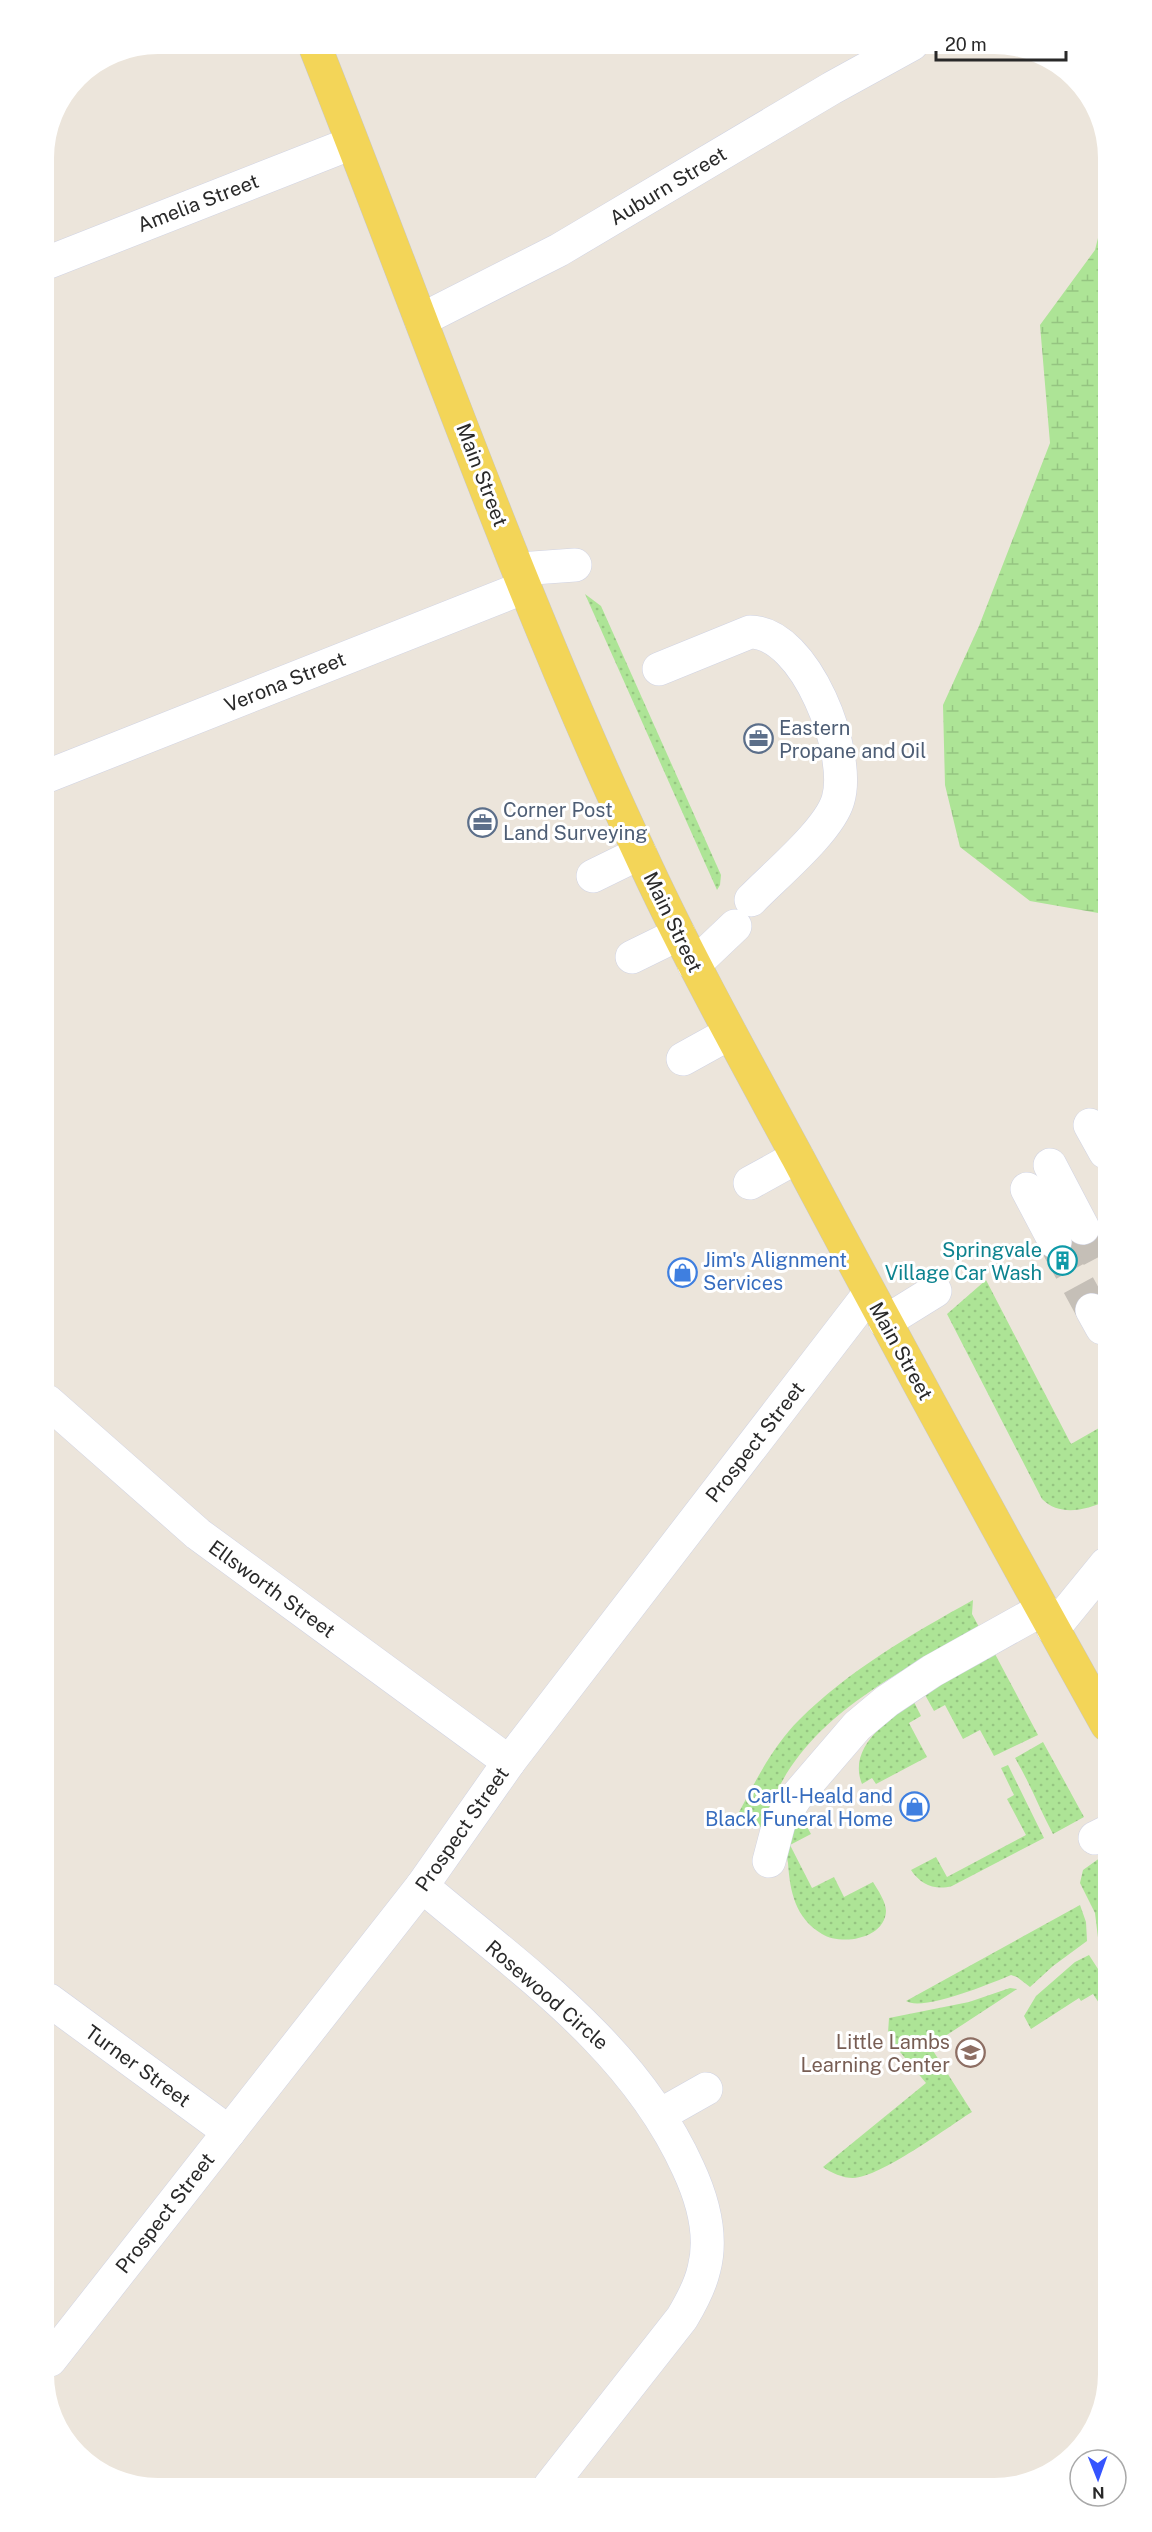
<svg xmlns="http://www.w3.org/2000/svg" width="1152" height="2532" font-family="'Public Sans',sans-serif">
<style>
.grass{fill:url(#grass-dots)}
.wetland{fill:url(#wetland-marsh)}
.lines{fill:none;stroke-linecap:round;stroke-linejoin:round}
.minor-tunnel{stroke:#c5bfb7;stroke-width:33;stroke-dasharray:33 16;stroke-linecap:butt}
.minor-casing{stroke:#d0d3e3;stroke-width:34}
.major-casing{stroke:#c7c7c7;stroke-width:34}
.minor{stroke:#fff;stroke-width:33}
.major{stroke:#f3d558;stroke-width:33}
.labels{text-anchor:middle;stroke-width:6;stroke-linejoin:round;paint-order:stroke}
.street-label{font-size:20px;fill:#292929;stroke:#fff}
.service-label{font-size:20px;fill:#4e5e75;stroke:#fff;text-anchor:start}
.culture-label{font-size:20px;fill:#0d838f;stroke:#fff;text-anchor:end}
.shop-label{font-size:20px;fill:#366cbe;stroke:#fff;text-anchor:start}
.education-label{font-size:20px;fill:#785e54;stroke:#fff;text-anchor:end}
</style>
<defs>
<pattern id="grass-dots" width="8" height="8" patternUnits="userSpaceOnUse" patternTransform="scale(1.5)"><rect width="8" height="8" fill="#ade496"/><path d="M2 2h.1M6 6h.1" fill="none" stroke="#95c481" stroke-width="1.8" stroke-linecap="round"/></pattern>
<pattern id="wetland-marsh" width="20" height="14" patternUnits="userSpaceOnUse" patternTransform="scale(1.5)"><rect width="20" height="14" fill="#ade496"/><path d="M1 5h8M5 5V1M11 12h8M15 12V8" fill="none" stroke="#95c481"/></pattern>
</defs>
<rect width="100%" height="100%" fill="#ece5db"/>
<g class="grass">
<path d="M585 594 601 606 721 875 720 885 717 890Z"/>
<path d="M986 1280 1071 1444 1106 1424V1501C1086 1510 1060 1517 1042 1499L947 1314Z"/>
<path d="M973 1600 972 1614 979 1627C891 1678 792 1722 763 1828L737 1816C755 1782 772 1747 799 1720 849 1670 912 1634 973 1600Z"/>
<path d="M995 1654 1038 1735 994 1756 980 1730 963 1739 945 1705 934 1711 924 1693Z"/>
<path d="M913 1700 921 1716 909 1723 927 1757 876 1784 872 1778 862 1784C847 1747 889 1720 913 1700Z"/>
<path d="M1043 1742 1084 1817 1053 1834C1039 1808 1030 1783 1015 1758Z"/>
<path d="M1008 1765 1044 1838 952 1886C935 1891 920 1884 911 1870L936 1857 947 1877 1026 1835 1007 1799 1014 1795 1001 1768Z"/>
<path d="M801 1816 811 1834 790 1845 812 1888 834 1877 844 1897 873 1882C878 1890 886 1902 886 1911 885 1939 841 1946 822 1934 795 1918 790 1891 788 1863 787 1857 785 1850 786 1844 788 1835 796 1824 801 1816Z"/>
<path d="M1104 1855 1107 1858V1963L1099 1946 1095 1913 1080 1883 1083 1870Z"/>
<path d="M1080 1905 1086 1922 1087 1941 1053 1966 1030 1987 1017 1977 1011 1975C992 1983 922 2012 906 2001Z"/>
<path d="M1089 1955 1107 1983V1997L1099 2003 1093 1994 1081 2001 1079 1998 1031 2029 1024 2016 1036 1996 1075 1962Z"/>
<path d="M1010 1988 1017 1989 930 2046 972 2112C946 2128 881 2177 853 2178 843 2178 831 2173 823 2167L926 2083 890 2040 888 2033 889 2018 969 2002Z"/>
</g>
<path class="wetland" d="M1103 218 1104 914 1030 901 960 847 945 785 943 705 979 626 1050 443 1040 325 1095 250Z"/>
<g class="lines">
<g class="minor-tunnel">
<path d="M1083 1228 1105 1270"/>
<path d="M1055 1242 1092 1310"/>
</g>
<defs>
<g id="minor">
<path d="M44 264 352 143"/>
<path d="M421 320 559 250 832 88 912 44"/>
<path d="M519 569 575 565"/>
<path d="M659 669 750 632C806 632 852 754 838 800 829 831 774 876 751 900"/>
<path d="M45 777 525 587"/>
<path d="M593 876 640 853"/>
<path d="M632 957 679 934"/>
<path d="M694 965 735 926"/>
<path d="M683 1059 730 1033"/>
<path d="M1090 1125 1105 1152"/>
<path d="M1050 1165 1083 1228"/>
<path d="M750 1183 797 1157"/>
<path d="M1027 1189 1055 1242"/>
<path d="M1092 1310 1102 1328"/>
<path d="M885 1322 935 1291"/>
<path d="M47 1401 198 1534 509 1762"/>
<path d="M1053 1629 1106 1564"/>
<path d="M1095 1838 1107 1832"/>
<path d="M769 1861 779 1823 796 1797 857 1726 887 1701 932 1671 1043 1609"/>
<path d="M422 1886C521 1970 633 2046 688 2168 702 2198 713 2235 704 2269 700 2287 691 2303 682 2318L550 2486"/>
<path d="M49 2000 229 2132"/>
<path d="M660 2115 706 2089"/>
<path d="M50 2360 422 1886 509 1762 869 1294"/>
</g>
<path id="major" d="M314 44C421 313 516 588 639 851 687 956 743 1056 798 1158 899 1348 1002 1537 1107 1725"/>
</defs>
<use href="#minor" class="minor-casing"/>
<use href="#major" class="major-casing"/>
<use href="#minor" class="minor"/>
<use href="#major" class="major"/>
</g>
<defs>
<symbol id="office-ring" viewBox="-11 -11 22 22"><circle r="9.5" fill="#fff" stroke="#5c6f8a" stroke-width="1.5"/><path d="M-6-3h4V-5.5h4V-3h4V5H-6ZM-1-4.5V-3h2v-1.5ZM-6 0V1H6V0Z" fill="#5c6f8a"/></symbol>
<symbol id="building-ring" viewBox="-11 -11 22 22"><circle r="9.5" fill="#fff" stroke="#0f9aa8" stroke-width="1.5"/><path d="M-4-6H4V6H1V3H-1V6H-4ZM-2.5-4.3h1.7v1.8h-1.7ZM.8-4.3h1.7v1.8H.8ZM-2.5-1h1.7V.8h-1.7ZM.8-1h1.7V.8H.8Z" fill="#0f9aa8"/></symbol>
<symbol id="shop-ring" viewBox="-11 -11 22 22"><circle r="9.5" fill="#fff" stroke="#3f7fe0" stroke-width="1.5"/><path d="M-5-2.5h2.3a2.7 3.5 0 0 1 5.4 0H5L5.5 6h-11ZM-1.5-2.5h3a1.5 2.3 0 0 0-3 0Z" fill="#3f7fe0"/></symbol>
<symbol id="school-ring" viewBox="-11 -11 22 22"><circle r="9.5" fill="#fff" stroke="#8d6e63" stroke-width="1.5"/><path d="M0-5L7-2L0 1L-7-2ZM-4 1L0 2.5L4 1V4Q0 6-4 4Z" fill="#8d6e63"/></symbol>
</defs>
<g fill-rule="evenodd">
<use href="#office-ring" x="742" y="722" width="33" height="33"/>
<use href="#office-ring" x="466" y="806" width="33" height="33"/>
<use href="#building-ring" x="1046" y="1244" width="33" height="33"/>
<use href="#shop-ring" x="666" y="1256" width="33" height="33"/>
<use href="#shop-ring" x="898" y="1790" width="33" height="33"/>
<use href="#school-ring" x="954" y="2036" width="33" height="33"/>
</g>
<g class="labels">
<g class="street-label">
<text transform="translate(668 186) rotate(-31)" y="7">Auburn Street</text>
<text transform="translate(198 203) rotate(-21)" y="7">Amelia Street</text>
<text transform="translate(482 475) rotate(69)" y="7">Main Street</text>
<text transform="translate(285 682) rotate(-22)" y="7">Verona Street</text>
<text transform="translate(673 922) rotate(64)" y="7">Main Street</text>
<text transform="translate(901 1351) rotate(61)" y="7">Main Street</text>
<text transform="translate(755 1442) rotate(-52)" y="7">Prospect Street</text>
<text transform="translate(272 1589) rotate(36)" y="7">Ellsworth Street</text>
<text transform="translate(462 1829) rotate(-55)" y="7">Prospect Street</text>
<text transform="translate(547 1995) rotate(41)" y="7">Rosewood Circle</text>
<text transform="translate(138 2066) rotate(36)" y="7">Turner Street</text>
<text transform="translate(165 2213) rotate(-52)" y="7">Prospect Street</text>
</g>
<g class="service-label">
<text x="779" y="735">Eastern<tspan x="779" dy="23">Propane and Oil</tspan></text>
<text x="503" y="817">Corner Post<tspan x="503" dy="23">Land Surveying</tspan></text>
</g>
<g class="culture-label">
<text x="1042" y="1257">Springvale<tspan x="1042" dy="23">Village Car Wash</tspan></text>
</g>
<g class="shop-label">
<text x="703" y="1267">Jim's Alignment<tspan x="703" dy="23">Services</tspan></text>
<text x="893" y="1803" text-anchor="end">Carll-Heald and<tspan x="893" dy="23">Black Funeral Home</tspan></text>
</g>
<g class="education-label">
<text x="950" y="2049">Little Lambs<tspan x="950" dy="23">Learning Center</tspan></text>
</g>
</g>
<path d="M0 0H1152V2532H0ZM158 54H994A104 104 0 0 1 1098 158V2374A104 104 0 0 1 994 2478H158A104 104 0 0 1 54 2374V158A104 104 0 0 1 158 54Z" fill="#fff" fill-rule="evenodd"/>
<g transform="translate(1098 2478) rotate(179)"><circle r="28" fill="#ffffff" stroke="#a9a9a9" stroke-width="1.5"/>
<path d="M0-4.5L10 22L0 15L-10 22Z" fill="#3654fe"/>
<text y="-9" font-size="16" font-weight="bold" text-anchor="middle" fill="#292929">N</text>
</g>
<path d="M936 51v9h130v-9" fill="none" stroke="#292929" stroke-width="3"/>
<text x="945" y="51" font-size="18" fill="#292929" stroke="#ffffff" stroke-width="4.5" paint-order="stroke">20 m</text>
</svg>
